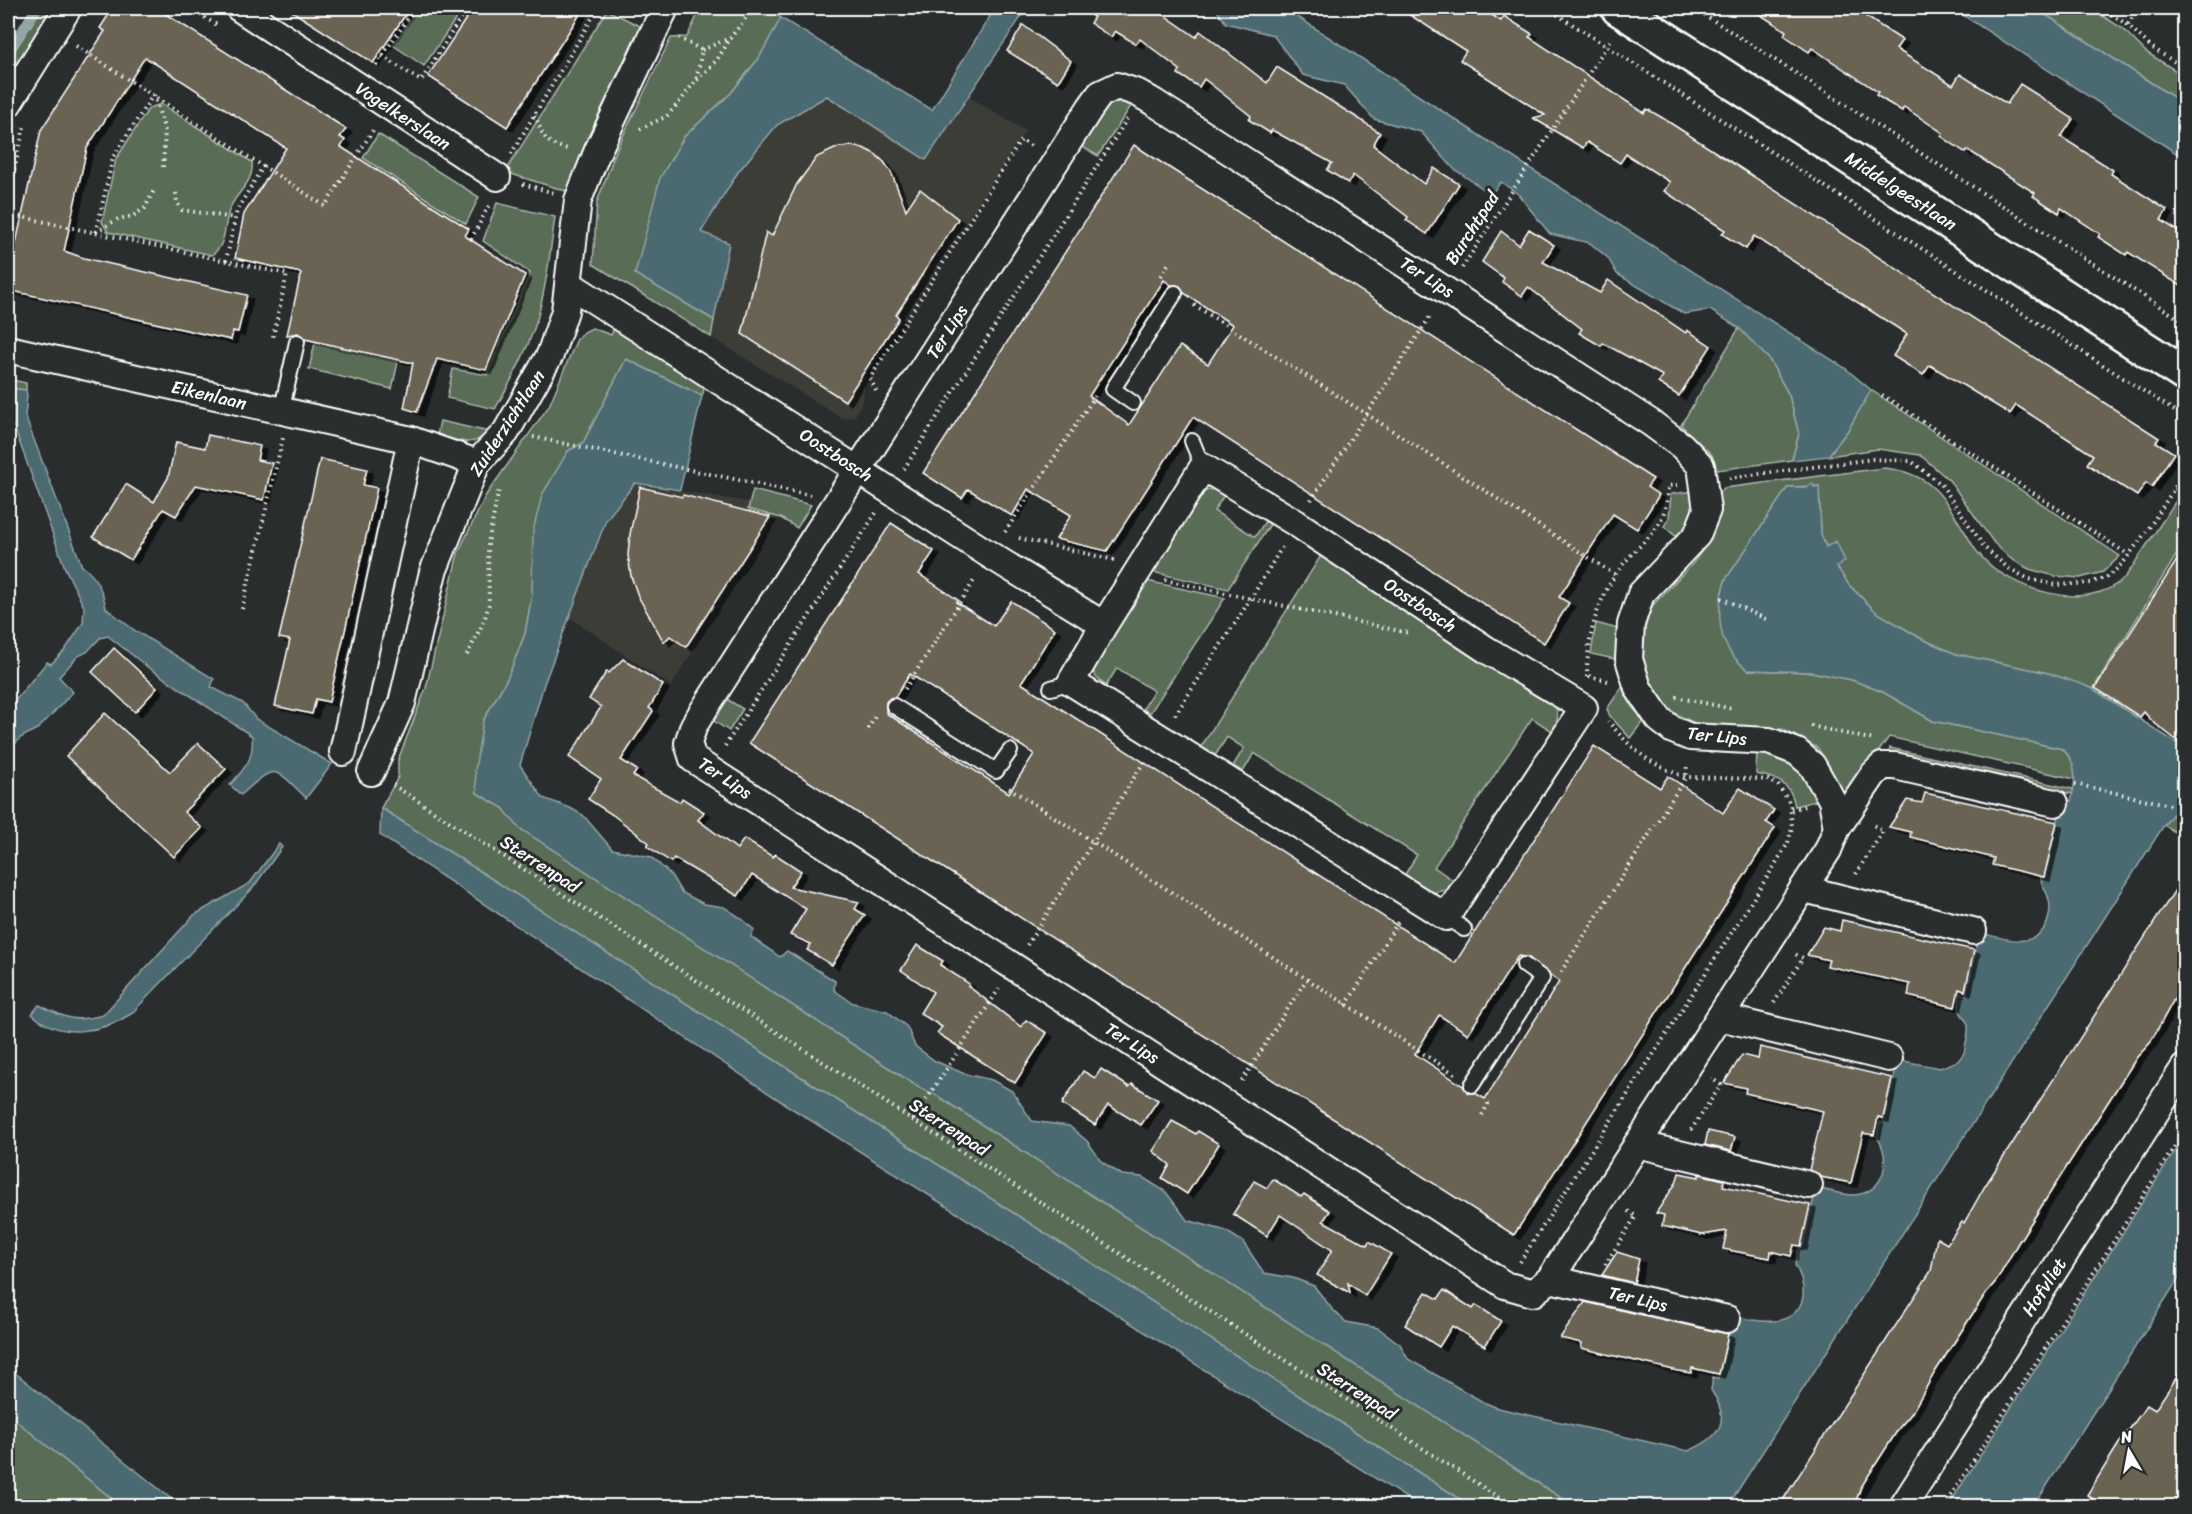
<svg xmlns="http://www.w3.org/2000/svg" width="2192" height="1514" font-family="Sriracha,sans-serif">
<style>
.built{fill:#3e3d39}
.green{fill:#586c57;stroke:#acb6ab;stroke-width:1.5}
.water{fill:#4b696f;stroke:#93a5a9;stroke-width:1.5}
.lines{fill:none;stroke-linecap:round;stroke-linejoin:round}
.stream{stroke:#93a5a9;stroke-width:9}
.building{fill:#6b6353;stroke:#fff;stroke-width:1.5;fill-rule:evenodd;filter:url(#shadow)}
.lane-casing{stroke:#fff;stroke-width:18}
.street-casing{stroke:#fff;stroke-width:30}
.secondary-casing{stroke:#fff;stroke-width:38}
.path{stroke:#fff;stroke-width:4;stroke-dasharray:1.5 4.5;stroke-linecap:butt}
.lane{stroke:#2a2d2e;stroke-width:14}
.street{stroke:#2a2d2e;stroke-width:26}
.secondary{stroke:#2a2d2e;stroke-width:33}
.labels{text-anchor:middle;stroke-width:6;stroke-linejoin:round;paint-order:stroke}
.street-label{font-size:18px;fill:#fff;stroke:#2a2d2e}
</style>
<defs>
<filter id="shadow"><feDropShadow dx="6" dy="4" stdDeviation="0" flood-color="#0009"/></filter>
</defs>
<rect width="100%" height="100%" fill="#2a2d2e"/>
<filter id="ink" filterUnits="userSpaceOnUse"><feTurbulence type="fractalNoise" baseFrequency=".0167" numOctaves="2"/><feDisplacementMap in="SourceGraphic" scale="12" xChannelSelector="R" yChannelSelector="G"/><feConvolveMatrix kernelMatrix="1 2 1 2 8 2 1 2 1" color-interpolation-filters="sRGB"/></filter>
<g filter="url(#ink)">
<g class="built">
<path d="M827 95 926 160 969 97 1025 131 865 379 863 400 855 416 848 418 840 417 711 337 729 243 701 233 738 172 777 125Z"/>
<path d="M635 483 783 508 671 686 569 617 606 520Z"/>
</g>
<g class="green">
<path d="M42 8H54L8 80V61Z"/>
<path d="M418 8H463L424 66 393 45Z"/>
<path d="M701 8H774L772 12 781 18 759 58 731 93 684 137 635 274 714 320 711 337 593 264 597 202 617 148 671 38 687 37Z"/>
<path d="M2035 8H2090L2122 28 2146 52 2184 76V104Z"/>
<path d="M607 10 640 26 582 151 569 192 505 172Z"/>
<path d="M1125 100 1133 103 1098 156 1081 146C1092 128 1101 101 1125 100Z"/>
<path d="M161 104 252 162C254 183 238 190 230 208 223 225 228 243 212 255L108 232 102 222 116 159 149 108Z"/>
<path d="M12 122 17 125 8 176V128Z"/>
<path d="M378 134 479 197 466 224 363 158Z"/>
<path d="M497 203 555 217C550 253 546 291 535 326 525 355 511 382 495 409L447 398 453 369 487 375 530 273 483 241Z"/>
<path d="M592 328 611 335 614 328 705 386 702 396 626 359 583 443 568 451 532 595 525 634 508 677 483 721 477 793 503 808 520 828 920 1088 936 1095 1574 1506H1471L381 808 398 777V760L426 688 458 553 486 495 549 406 577 339 584 332Z"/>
<path d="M1739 328 1769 359 1789 395 1799 434 1792 460 1717 470 1712 455 1681 425Z"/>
<path d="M315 343 398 362 392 389 309 369Z"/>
<path d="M8 379 26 383V390L8 388Z"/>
<path d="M1871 390 2120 556 2103 572 2080 578 2055 576 2029 569 2011 559 1994 543 1949 480 1920 455 1878 449 1828 456 1848 430Z"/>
<path d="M440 421 489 432C472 449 457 440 437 435Z"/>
<path d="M1884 468C1931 473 1942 495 1965 532 1970 540 1974 549 1980 555 2009 590 2088 614 2124 578 2130 572 2135 562 2140 555 2153 536 2165 517 2178 498L2184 502V543L2093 689 2048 673 1956 654 1922 639 1876 612 1849 585 1836 567 1835 542 1826 547 1821 534 1819 486 1788 487 1726 579C1711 615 1732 638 1748 670L1812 672 1852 680 1883 692 1933 721 2063 749 2074 763 2075 779 1889 737 1845 797 1818 748 1782 729 1699 725 1678 715 1663 705 1644 674 1641 656 1646 621 1653 605 1693 563 1708 543 1717 520 1719 493 1724 488Z"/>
<path d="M1212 489 1226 492 1214 511 1255 537 1267 518 1271 523 1228 589 1148 571 1200 493Z"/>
<path d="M753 490 811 505 797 528 781 518 748 509Z"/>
<path d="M1695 491 1693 520 1680 540 1664 526 1669 518 1671 494Z"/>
<path d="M1322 554 1552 702C1560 712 1559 720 1552 731L1532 718 1434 867 1454 881 1448 890 1429 893 1404 876 1417 855 1254 753 1243 772 1233 766 1244 748 1227 737 1215 756 1201 747Z"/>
<path d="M1142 580 1225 598 1150 713 1143 709 1154 691 1117 668 1106 686 1096 677 1092 669Z"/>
<path d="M1596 623 1618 629 1615 659 1591 654Z"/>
<path d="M1622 687 1632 707 1644 720 1630 738 1610 716 1607 709Z"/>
<path d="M725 698 743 709 729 731 711 719Z"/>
<path d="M1890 748 2073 789V794L1889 755Z"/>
<path d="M1757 752 1771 754 1802 768 1819 800 1795 806C1791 783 1777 778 1756 774Z"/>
<path d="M2171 815 2184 818V838L2164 825Z"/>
<path d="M8 1414 121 1506H8Z"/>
</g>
<g class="water">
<path d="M995 8H1027L926 160 827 96 777 125 738 172 701 232 729 243 714 320 635 274 660 178 684 137 731 93 759 58 781 18 932 110Z"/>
<path d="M1215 8H1284L1528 167 1845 368 1871 390 1848 430 1828 456 1792 460 1799 434 1789 395 1769 359 1739 328 1710 310 1684 314 1617 274 1608 258 1590 243 1550 234 1518 194 1501 182 1491 194 1454 169 1421 132 1374 119 1344 85 1303 75 1273 35 1226 23Z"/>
<path d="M1952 8H2035L2184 104V158Z"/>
<path d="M626 359 702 396 680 490 635 483 606 520 544 684 520 765 543 798 570 808 583 815 612 849 651 857 671 875 681 892 704 904 724 907 741 918 754 930 751 937 780 957 787 951 835 981 834 990 853 1003 887 1011 907 1027 915 1046 935 1061 965 1074 992 1080 1012 1091 1032 1121 1069 1126 1087 1141 1102 1162 1122 1175 1142 1177 1166 1192 1187 1220 1226 1231 1243 1242 1264 1273 1293 1278 1314 1286 1332 1309 1346 1322 1378 1328 1400 1344 1408 1359 1483 1402 1498 1408 1688 1451C1720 1438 1732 1421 1711 1390L1713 1377 1718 1378 1733 1316C1742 1317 1752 1321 1762 1321 1801 1324 1813 1296 1795 1265L1798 1250 1803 1246 1816 1188C1828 1190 1842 1195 1854 1195 1885 1193 1892 1159 1877 1137L1880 1122 1883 1123 1898 1060 1940 1068 1958 1061 1964 1053 1968 1033V1024L1959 1010 1960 994 1966 995 1980 933C2003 938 2035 951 2047 923 2050 915 2051 908 2049 900 2044 881 2037 887 2043 864L2048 865 2061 805 2071 801C2076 781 2078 764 2063 749L1933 721 1883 692 1852 680 1812 672 1748 670C1743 666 1738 662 1734 657 1716 637 1717 602 1726 579L1788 487H1808L1812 483 1814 487 1819 486 1821 534 1826 547 1836 541 1845 561 1837 567 1849 585 1876 612 1922 639 1956 654 2048 673 2081 684 2093 689 2184 748V800L2164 825 1728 1506H1574L936 1095 920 1088 519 828 503 808 477 793 475 770 483 721 508 677 525 634 532 595 533 531 542 495 568 451 583 443Z"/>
<path d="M8 388 26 390 27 396 25 416 82 566C96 576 103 591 106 608L134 630 214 679 211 687 243 703 256 719 332 764 306 798C274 766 276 763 241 795L230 785C245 767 254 761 252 736L150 669 108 636 100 638 87 652 78 656 59 677 73 692 39 728 20 738 8 752V709L47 662 51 664 65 650 83 623 84 607 65 568 14 427 8 426Z"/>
<path d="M381 808 1471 1506H1419L785 1104 380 835Z"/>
<path d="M279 844 282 847 253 888 131 1014C101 1033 60 1040 32 1014L39 1005C66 1018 72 1023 103 1015L194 915 250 883Z"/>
<path d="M2184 1137V1270L2034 1506H1948Z"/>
<path d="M8 1367 180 1506H121L8 1414Z"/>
</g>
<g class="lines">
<path class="stream" d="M8 52 36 8"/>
</g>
<g class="building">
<path d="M113 8H156L314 108 346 129 340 137 345 140 341 147 469 229 465 236 525 275 486 370 437 359 417 412 404 408 413 363 305 339 298 333 287 335 301 273 235 258 244 214 286 148 145 57 87 148 64 251 84 258 247 295 238 332 233 331 231 340 8 290V256L11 242 16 243 41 130 105 31 100 28Z"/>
<path d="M287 8H410L373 63Z"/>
<path d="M473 8H584L507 127 428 76Z"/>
<path d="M1079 8H1154L1196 37 1200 31 1267 83 1277 67 1356 117 1380 133 1373 145 1424 184 1434 168 1459 184 1427 234 1406 220 1408 217 1353 175 1348 183 1327 170 1332 163 1272 130 1270 133 1249 120 1251 116 1204 79 1199 87 1178 74 1180 70 1140 39 1136 44 1115 31 1111 37 1090 23 1094 17Z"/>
<path d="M1399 8H1481L1501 21 1504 16 1532 34 1529 37 1644 113 1647 109 1661 117 2159 438 2156 442 2174 453 2152 487 2146 483 2137 496 2087 464 2093 455 2016 405 2010 414 1930 365 1923 375 1893 356 1907 334 1754 236 1746 249 1722 234 1725 230 1664 191 1670 182 1626 154 1620 163 1587 142 1583 148 1533 118 1545 115 1460 60 1466 51Z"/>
<path d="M1750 8H1853L1902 40 1896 49 1953 85 1960 74 2007 104 2020 84 2039 96 2073 119 2061 137 2113 170 2111 174 2167 210 2161 220 2184 235V288L2128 252 2126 255 2098 237 2100 234 2061 208 2059 213 2033 196 2035 193 1968 150 1966 153 1941 136 1943 133 1904 107 1902 111 1887 102 1876 95 1878 92 1812 48 1809 52 1794 42 1784 35 1786 31Z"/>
<path d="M1023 25 1071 61 1058 82 1007 51Z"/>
<path d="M1134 145 1653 479 1647 487 1659 495 1637 529 1613 514 1559 597 1569 603 1544 643 1193 417 1107 551 1056 539 1071 515 1028 489 1012 516 968 489 962 498 923 473ZM1164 280 1171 285 1180 286 1184 293 1233 325 1208 364 1180 346 1129 425 1089 396Z"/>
<path d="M851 146 863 148 875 154 884 162 891 172 906 210 920 189 958 219 896 315 899 318 845 401 742 334 766 232 772 236 797 184 817 157 839 147Z"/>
<path d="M1529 229 1554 245 1543 262 1600 293 1608 280 1686 333 1687 330 1711 346 1679 396 1658 383 1663 376 1603 343 1601 346 1579 333 1582 329 1528 287 1522 296 1502 282 1504 278 1482 262 1501 231 1519 245Z"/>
<path d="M208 435 260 446 257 460 272 463 264 500 196 485 176 516 163 509 131 560 93 537 126 484 154 502 168 478 176 442 205 448Z"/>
<path d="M320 459 367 469 363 485 377 488 329 702 316 699 312 714 275 706 290 640 279 638Z"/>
<path d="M640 487 682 497 683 495 770 517 686 647 670 636 664 642 638 596 631 576 628 555 630 534Z"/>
<path d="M891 523 934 551 919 574 958 600 956 602 994 626 1011 601 1055 629 1021 683 1455 963 1594 746 1660 788 1668 776 1723 813 1740 788 1774 810 1766 822 1775 828 1514 1235 749 743ZM910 674 1034 754 1009 793 886 713V702L890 698 895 697ZM1518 956 1529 958 1559 982 1485 1099 1475 1093H1468L1463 1086 1415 1054 1439 1015 1468 1034Z"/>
<path d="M2184 549V746L2153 722 2144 712 2140 717 2095 688Z"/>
<path d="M114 648 157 688 135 712 92 672Z"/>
<path d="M623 659 663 685 649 708 653 711 621 760 637 770 633 776 680 802 682 798 704 812 698 820 737 849 744 839 773 857 775 854 801 871 790 887 859 902 855 909 865 915 832 965 807 950 811 944 790 935 806 909 752 875 738 896 674 858 671 862 647 846 649 843 613 815 588 799 601 779 569 757 601 707 589 699 607 671 609 673Z"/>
<path d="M105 713 170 772 198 743 226 769 184 812 202 828 174 857 66 756Z"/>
<path d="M1925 793 2057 822 2044 877 1992 865 1994 858 1910 837 1911 832 1889 827 1907 800 1922 803Z"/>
<path d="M2184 876V981L2150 1043 2137 1057 2108 1102 2018 1243 1997 1280 1986 1293 1935 1372 1911 1414 1899 1428 1861 1487 1854 1506H1779L1931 1271 1937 1238 1947 1244 1962 1222 1964 1223 1985 1186Z"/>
<path d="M1842 920 1974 950 1965 991 1959 989 1955 1007 1908 996 1910 984 1827 966 1829 960 1807 955 1824 927 1840 931Z"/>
<path d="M917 945 943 961 940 965 965 981 969 984 968 986 1021 1027 1026 1020 1047 1033 1015 1083 937 1033 942 1027 920 1013 933 992 901 970Z"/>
<path d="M1760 1047 1892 1078 1883 1118 1878 1117 1874 1135 1863 1133 1851 1183 1821 1177 1819 1174 1809 1170 1823 1111 1745 1093 1746 1088 1724 1083 1742 1055 1758 1059Z"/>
<path d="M1101 1069 1129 1087 1132 1084 1158 1100 1141 1125 1108 1105 1095 1125 1062 1104 1083 1071 1095 1078Z"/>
<path d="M1172 1121 1196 1134 1198 1131 1219 1144 1187 1194 1162 1178 1170 1165 1153 1151Z"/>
<path d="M1708 1131 1735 1137 1731 1151 1705 1145Z"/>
<path d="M1679 1173 1699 1177V1174L1724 1180 1723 1186 1810 1205 1801 1246 1794 1245 1791 1256 1771 1251 1770 1258 1723 1249 1727 1231 1702 1235 1662 1226 1664 1215 1656 1213 1676 1183Z"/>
<path d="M1273 1179 1301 1197 1304 1194 1330 1211 1323 1221 1367 1245 1369 1241 1391 1254 1365 1296 1348 1283 1350 1293 1317 1275 1332 1250 1280 1215 1267 1236 1233 1214 1254 1181 1267 1188Z"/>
<path d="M1617 1252 1639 1259 1634 1283 1602 1275Z"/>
<path d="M1444 1290 1473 1309 1476 1305 1501 1321 1485 1346 1452 1326 1439 1347 1405 1325 1426 1292 1438 1299Z"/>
<path d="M1585 1302 1728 1334 1719 1374 1692 1368 1691 1373 1678 1371 1581 1348 1582 1343 1560 1338Z"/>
<path d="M2184 1366V1487L2172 1506H2086L2092 1498 2087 1495 2118 1445 2147 1405 2155 1410Z"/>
</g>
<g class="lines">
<defs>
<g id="lane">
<path d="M1133 403 1113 389 1175 293"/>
<path d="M281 412 297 342"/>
<path d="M1192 441 1203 467"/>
<path d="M1051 688 1071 682"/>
<path d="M894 706 996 771 1010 751"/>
<path d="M1446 917 1464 929"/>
<path d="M1472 1085 1542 978 1524 965"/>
</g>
<g id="street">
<path d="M239 8 497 177"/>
<path d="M1117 86 1138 93 1155 103 1651 423 1682 446 1701 466 1707 510 1697 535 1641 594 1631 624 1629 659 1638 688 1659 719 1673 730 1690 737 1769 741 1797 752 1812 765 1832 800 1837 828 1828 850 1550 1279 1533 1293 1505 1285 693 759 688 743 694 725 1090 108 1100 94Z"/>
<path d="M8 104 68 8"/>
<path d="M569 284 990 555 1104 625 1071 682 1446 917 1584 708 1487 650 1296 523 1203 467 1104 625"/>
<path d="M8 349 411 440 477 463"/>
<path d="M343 752 411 440"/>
<path d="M371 772 402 703 433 572 477 463 506 432 550 355 565 311 578 200 598 150 665 8"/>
<path d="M1837 828 1873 775 1882 766H1895L2055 803"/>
<path d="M1804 889 1973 931"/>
<path d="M1720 1017 1889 1058"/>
<path d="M1637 1144 1809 1185"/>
<path d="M1550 1279 1727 1319"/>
<path d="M1903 1506 2184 1068"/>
</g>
<path id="secondary" d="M1618 8 2184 374"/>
</defs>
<use href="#lane" class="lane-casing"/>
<use href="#street" class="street-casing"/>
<use href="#secondary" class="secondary-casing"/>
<g class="path">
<path d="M189 8 217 25"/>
<path d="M1547 8 2184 417"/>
<path d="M1694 8 2184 322"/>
<path d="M2101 8 2128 25 2151 47 2184 68"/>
<path d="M2128 24 2139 8"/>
<path d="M76 46 325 206 375 127"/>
<path d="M702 50 730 38 754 8"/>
<path d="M382 56 421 81 467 8"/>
<path d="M376 65 415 8"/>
<path d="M697 80 717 60 730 39"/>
<path d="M154 95 165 131 163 167"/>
<path d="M535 115C543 136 544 144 568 149"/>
<path d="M640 129 667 116 682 99 696 80 702 50 679 38"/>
<path d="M511 154 598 8"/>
<path d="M523 184 554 193"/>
<path d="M176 193 177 202 182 210 235 218"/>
<path d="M8 199 24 127"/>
<path d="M8 214 287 274 273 337"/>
<path d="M96 232 113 157 153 95"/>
<path d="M96 232 118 219 133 216 145 208 154 190"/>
<path d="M471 239 490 204"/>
<path d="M226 261 237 210 264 165"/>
<path d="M1462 268 1610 41"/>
<path d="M1161 276 1170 261"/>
<path d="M1194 305 1368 415 1617 576"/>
<path d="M876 391 870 378 1021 140 1033 147"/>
<path d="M1882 395 2129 555"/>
<path d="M533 437 810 495"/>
<path d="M904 469 1127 119"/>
<path d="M1729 478 1873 459 1911 461 1941 484 1985 548 2008 568 2029 579 2056 585 2091 583 2109 576 2123 563 2149 528 2184 473"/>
<path d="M2175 488 2184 494"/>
<path d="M1311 500 1431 315"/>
<path d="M1005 532 1095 396"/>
<path d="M1019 538 1114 560"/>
<path d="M1165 580 1409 633"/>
<path d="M1721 598 1768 620"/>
<path d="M242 609 283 438"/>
<path d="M467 655 484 621 489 604 488 543 499 489"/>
<path d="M1589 676 1608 681"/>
<path d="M1587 677C1587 639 1596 602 1618 571 1642 537 1667 534 1668 486L1677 485"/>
<path d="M905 689 975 579"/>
<path d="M1676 697 1733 709"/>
<path d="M1175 715 1250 600 1282 547"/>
<path d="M1811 726 1874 740"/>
<path d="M868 729 876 715"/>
<path d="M725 746 876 513"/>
<path d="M2075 784 2184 808"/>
<path d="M393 785 1512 1506"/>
<path d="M1009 788 1455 1074"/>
<path d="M1791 809 1805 806"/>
<path d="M1856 874 1883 831 1871 824"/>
<path d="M1027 945 1146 759"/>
<path d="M1561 972 1686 777 1687 764"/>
<path d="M1774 1003 1803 958 1793 953"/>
<path d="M1346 1005 1400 919"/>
<path d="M1242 1081 1306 980"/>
<path d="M1482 1115 1488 1104 1487 1101"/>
<path d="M913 1120 999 989"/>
<path d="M1691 1130 1721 1085 1711 1078"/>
<path d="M1520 1262 1773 868 1788 843 1792 827 1790 803 1778 785 1768 780 1756 779 1686 777C1650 765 1632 750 1608 721"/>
<path d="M1605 1265 1636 1216 1626 1210"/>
<path d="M1944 1506 2184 1132"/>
</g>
<use href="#lane" class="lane"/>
<use href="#street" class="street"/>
<use href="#secondary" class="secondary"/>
</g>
</g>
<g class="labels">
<g class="street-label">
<text transform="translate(403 116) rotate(33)" y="6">Vogelkerslaan</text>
<text transform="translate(1901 191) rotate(33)" y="6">Middelgeestlaan</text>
<text transform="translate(1472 228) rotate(-57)" y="6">Burchtpad</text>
<text transform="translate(1427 277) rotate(33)" y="6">Ter Lips</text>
<text transform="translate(947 332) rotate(-57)" y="6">Ter Lips</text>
<text transform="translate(209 395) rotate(13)" y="6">Eikenlaan</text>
<text transform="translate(507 423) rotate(-57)" y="6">Zuiderzichtlaan</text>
<text transform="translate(836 455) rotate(33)" y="6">Oostbosch</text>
<text transform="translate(1420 605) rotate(34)" y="6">Oostbosch</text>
<text transform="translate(1717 736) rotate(6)" y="6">Ter Lips</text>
<text transform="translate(725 778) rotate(34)" y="6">Ter Lips</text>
<text transform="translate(540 864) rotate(33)" y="6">Sterrenpad</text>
<text transform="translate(1132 1043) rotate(33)" y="6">Ter Lips</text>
<text transform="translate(949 1127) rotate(33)" y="6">Sterrenpad</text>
<text transform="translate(2044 1287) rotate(-57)" y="6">Hofvliet</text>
<text transform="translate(1638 1299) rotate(13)" y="6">Ter Lips</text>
<text transform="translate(1357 1391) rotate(33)" y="6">Sterrenpad</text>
</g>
</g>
<rect width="2192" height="1514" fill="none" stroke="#2a2d2e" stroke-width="30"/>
<rect x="15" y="15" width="2162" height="1484" fill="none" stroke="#fff" stroke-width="2" filter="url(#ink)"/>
<g transform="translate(2129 1451) rotate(350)" stroke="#2a2d2e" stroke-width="4.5" paint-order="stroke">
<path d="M0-4.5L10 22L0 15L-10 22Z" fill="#ffffff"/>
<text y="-9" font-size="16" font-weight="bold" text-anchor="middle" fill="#ffffff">N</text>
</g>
</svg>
